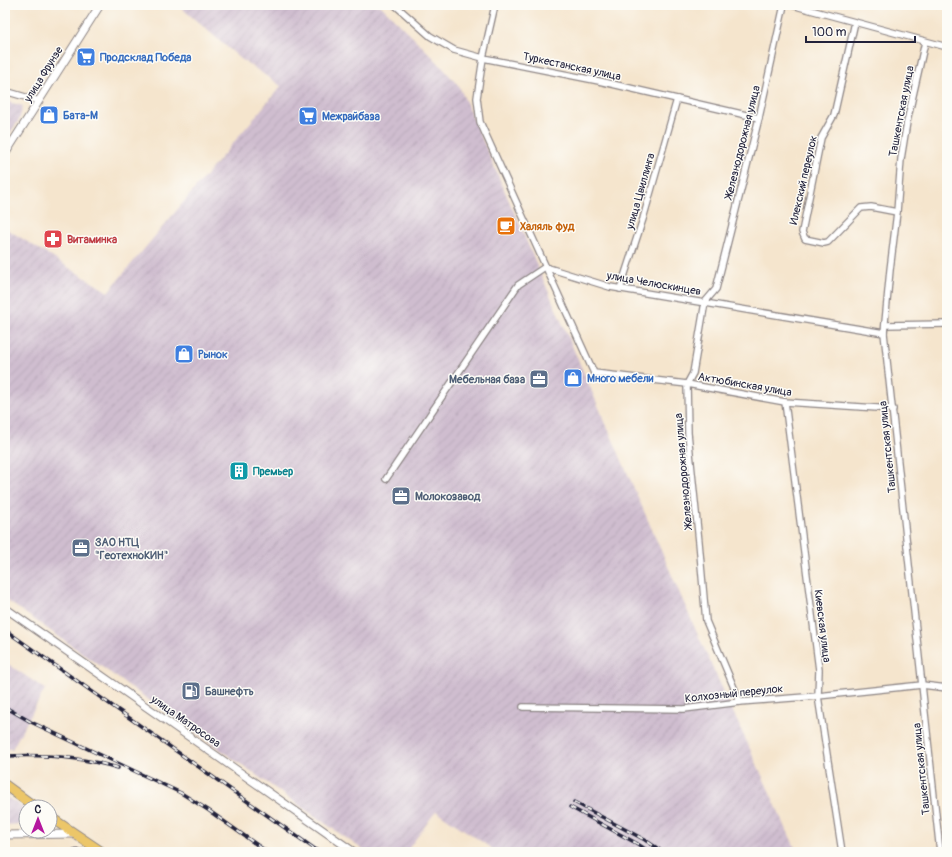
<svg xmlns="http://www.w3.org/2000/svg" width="952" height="857" font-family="Pangolin,sans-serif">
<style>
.industrial{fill:url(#industrial-furrows)}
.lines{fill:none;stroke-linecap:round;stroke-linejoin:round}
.minor-casing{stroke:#8c8484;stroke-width:8}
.tertiary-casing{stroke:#8c8484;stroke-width:9}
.primary-casing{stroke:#8c8484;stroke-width:11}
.minor{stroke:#fff;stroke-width:5.5}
.tertiary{stroke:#fff;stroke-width:7}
.primary{stroke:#ecc669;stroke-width:9}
.rail-casing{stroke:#22223b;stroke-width:3.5}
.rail{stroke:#fdfcf7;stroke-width:2;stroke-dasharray:6;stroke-linecap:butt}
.labels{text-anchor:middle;stroke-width:3;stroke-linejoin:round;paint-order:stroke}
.shop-label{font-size:11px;font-weight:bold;fill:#366cbe;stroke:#fdfcf7;text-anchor:start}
.street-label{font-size:11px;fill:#22223b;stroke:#fdfcf7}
.food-label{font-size:11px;font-weight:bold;fill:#c56008;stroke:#fdfcf7;text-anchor:start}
.health-label{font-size:11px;font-weight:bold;fill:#be3a42;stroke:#fdfcf7;text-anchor:start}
.service-label{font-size:11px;font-weight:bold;fill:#4e5e75;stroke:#fdfcf7;text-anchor:start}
.culture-label{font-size:11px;font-weight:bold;fill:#0d838f;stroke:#fdfcf7;text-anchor:start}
</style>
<defs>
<pattern id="industrial-furrows" width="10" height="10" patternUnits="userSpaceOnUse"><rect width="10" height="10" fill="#cfbdcf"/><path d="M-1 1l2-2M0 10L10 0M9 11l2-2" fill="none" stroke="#b1a2b3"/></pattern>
</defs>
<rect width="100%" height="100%" fill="#fdfcf7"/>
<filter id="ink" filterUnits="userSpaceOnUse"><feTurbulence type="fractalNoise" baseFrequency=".025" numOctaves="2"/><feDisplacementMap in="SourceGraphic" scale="8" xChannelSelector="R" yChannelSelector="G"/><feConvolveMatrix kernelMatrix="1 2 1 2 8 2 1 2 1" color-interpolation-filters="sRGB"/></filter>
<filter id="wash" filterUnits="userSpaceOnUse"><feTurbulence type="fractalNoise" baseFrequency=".012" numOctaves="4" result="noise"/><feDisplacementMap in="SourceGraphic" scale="16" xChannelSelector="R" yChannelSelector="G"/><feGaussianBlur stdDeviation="0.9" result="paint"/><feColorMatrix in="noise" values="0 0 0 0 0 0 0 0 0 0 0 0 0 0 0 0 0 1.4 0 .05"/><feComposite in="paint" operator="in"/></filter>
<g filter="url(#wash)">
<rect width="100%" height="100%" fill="#f5e5cd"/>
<g class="industrial">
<path d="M178 5H380L432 56 459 86 697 633 797 852H497L436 811 406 852H366L5 599V228L108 292 281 86 241 59Z"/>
<path d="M5 101 23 106 19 120 5 140Z"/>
<path d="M5 662 45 689 12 749H5Z"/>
<path d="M5 796 25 809 26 819 19 824 5 825Z"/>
</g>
</g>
<g filter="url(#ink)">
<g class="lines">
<defs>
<g id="minor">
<path d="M395 5 430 36 454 50 483 58 599 81 759 118"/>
<path d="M495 5 483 58 477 98 480 122 594 373 687 384 785 402 893 409"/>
<path d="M792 5 947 47"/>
<path d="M855 22 834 115 821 138 802 232 805 239 824 243 828 242 861 208 871 207 897 212"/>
<path d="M925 42 907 122 901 159 897 212 890 270 884 333 940 852"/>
<path d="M5 91 39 101"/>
<path d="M620 289 643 219 677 99"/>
<path d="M885 325 947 324"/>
<path d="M785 402 819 670 818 696 842 852"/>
<path d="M386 479 518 285 545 267 610 287 884 333"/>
<path d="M740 702 706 621 699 542 688 433 687 384 693 373 705 302 716 289 759 118 784 5"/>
<path d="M523 707 684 709 740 702 818 696 922 685 947 688"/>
</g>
<g id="tertiary">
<path d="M5 154 100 5"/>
<path d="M5 608 354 852"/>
<path d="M5 835 75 834"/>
</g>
<g id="primary">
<path d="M5 785 35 807"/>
<path d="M50 817 102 852"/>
</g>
</defs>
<use href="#minor" class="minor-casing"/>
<use href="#tertiary" class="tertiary-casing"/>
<use href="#primary" class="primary-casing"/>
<use href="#minor" class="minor"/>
<use href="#tertiary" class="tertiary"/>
<use href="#primary" class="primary"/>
<defs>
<g id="rail">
<path d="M5 630 319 852"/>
<path d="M5 707 31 722 181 793 208 810 267 852"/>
<path d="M5 756C43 754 82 757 118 768"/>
<path d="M574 802 645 840 663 852"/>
<path d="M570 807 636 843 650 852"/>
<path d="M21 852 100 850 144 852"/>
</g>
</defs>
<use href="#rail" class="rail-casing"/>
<use href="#rail" class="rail"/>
</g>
</g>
<defs>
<symbol id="supermarket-square" viewBox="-11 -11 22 22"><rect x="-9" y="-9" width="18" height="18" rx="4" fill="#3f7fe0" stroke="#fdfcf7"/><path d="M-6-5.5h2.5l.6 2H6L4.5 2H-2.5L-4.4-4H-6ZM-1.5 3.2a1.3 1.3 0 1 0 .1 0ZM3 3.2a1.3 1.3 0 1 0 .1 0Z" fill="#fff"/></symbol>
<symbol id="shop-square" viewBox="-11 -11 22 22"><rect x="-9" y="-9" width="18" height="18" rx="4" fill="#3f7fe0" stroke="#fdfcf7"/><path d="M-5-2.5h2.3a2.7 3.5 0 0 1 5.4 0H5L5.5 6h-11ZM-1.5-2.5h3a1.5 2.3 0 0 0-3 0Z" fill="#fff"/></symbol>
<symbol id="cafe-square" viewBox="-11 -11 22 22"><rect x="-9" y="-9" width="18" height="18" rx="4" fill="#e8710a" stroke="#fdfcf7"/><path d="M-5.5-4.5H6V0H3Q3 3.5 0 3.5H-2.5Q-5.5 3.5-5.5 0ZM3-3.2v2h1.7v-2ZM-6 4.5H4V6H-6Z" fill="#fff"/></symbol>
<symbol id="pharmacy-square" viewBox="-11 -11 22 22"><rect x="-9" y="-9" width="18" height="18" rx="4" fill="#e0444e" stroke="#fdfcf7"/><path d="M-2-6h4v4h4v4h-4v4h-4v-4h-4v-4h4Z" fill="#fff"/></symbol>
<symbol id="office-square" viewBox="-11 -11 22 22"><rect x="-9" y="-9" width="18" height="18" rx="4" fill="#5c6f8a" stroke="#fdfcf7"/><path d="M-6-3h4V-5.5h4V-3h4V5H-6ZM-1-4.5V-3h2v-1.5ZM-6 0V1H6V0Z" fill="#fff"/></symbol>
<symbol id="building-square" viewBox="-11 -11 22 22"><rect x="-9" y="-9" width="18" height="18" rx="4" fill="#0f9aa8" stroke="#fdfcf7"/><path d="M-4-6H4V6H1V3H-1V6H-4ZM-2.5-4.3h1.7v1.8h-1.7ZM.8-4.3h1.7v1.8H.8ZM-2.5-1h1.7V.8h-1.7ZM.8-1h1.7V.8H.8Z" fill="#fff"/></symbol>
<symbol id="fuel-square" viewBox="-11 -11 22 22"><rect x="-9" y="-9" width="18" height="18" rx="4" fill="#5c6f8a" stroke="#fdfcf7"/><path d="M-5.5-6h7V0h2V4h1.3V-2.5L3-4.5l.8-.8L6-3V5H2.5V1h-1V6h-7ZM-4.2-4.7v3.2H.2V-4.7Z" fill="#fff"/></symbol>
</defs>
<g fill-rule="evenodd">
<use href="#supermarket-square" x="75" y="46" width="22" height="22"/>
<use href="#shop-square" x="38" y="104" width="22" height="22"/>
<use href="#supermarket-square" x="297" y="105" width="22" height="22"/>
<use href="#cafe-square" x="495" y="215" width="22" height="22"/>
<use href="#pharmacy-square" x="42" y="228" width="22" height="22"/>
<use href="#shop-square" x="173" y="343" width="22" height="22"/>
<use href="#shop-square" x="562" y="367" width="22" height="22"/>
<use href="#office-square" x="528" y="368" width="22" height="22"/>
<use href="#building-square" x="228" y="460" width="22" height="22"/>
<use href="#office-square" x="390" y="485" width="22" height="22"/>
<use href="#office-square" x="70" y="537" width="22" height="22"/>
<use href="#fuel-square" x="180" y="680" width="22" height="22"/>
</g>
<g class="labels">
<g class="shop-label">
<text x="100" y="61">Продсклад Победа</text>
<text x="63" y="119">Бата-М</text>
<text x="322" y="120">Межрайбаза</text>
<text x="198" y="358">Рынок</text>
<text x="587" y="382">Много мебели</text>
</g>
<g class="street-label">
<text transform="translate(572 66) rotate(12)" y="4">Туркестанская улица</text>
<text transform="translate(43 74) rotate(-58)" y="4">улица Фрунзе</text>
<text transform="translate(901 111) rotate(-79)" y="4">Ташкентская улица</text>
<text transform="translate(742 142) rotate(-76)" y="4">Железнодорожная улица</text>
<text transform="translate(803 180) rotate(-77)" y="4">Илекский переулок</text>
<text transform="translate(640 191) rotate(-74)" y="4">улица Цвиллинга</text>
<text transform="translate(654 283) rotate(10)" y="4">улица Челюскинцев</text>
<text transform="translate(745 384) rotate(10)" y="4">Актюбинская улица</text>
<text transform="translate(887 447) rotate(-96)" y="4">Ташкентская улица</text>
<text transform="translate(683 471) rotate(-95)" y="4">Железнодорожная улица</text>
<text transform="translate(823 626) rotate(83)" y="4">Киевская улица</text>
<text transform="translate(734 693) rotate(-6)" y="4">Колхозный переулок</text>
<text transform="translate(186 721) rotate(35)" y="4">улица Матросова</text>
<text transform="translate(921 769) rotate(-96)" y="4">Ташкентская улица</text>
</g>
<g class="food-label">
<text x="520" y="230">Халяль фуд</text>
</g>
<g class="health-label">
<text x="67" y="243">Витаминка</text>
</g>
<g class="service-label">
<text x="525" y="383" text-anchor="end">Мебельная база</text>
<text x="415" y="500">Молокозавод</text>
<text x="95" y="546">ЗАО НТЦ<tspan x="95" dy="13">"ГеотехноКИН"</tspan></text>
<text x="205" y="695">Башнефть</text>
</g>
<g class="culture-label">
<text x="253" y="475">Премьер</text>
</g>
</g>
<rect width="952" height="857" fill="none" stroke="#fdfcf7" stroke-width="20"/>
<g transform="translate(38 819)"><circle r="19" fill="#fdfcf7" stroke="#a5a5ac"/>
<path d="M0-3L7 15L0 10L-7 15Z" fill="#b5179e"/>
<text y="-6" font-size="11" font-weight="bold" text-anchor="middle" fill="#22223b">С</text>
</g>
<path d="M806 36v6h109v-6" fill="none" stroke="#22223b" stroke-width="2"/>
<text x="812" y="36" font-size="12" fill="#22223b" stroke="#fdfcf7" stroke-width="3" paint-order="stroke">100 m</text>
</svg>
